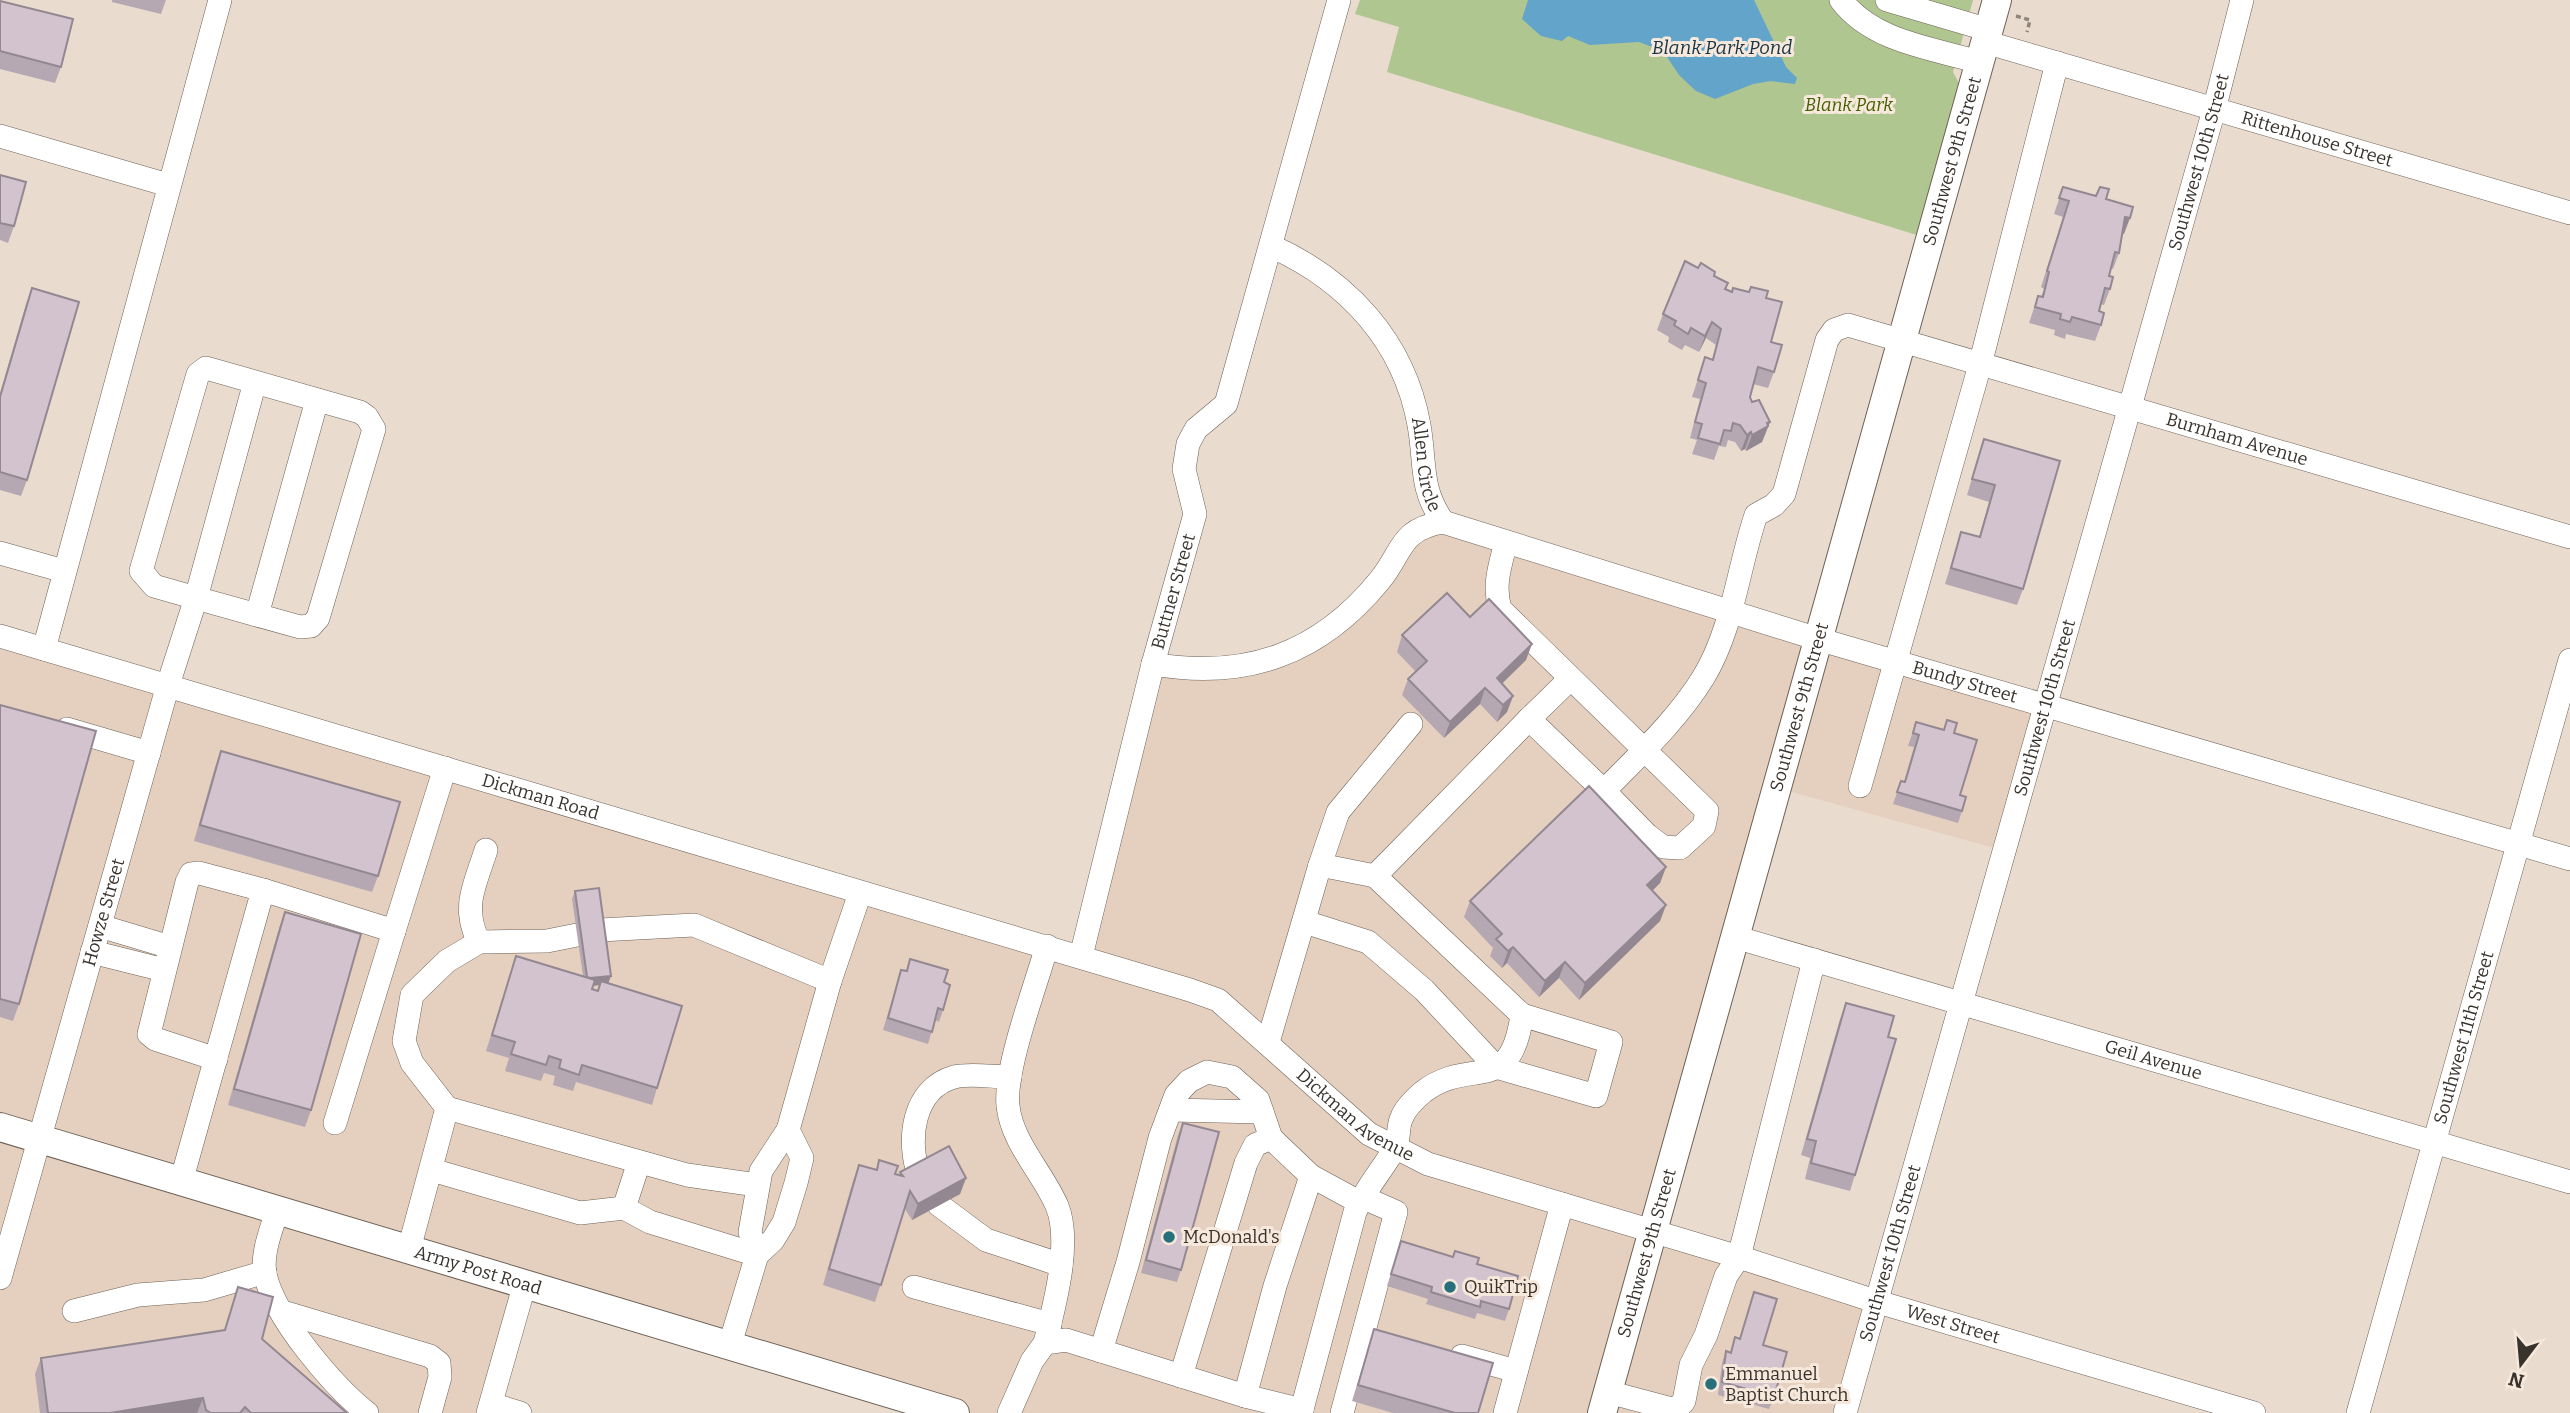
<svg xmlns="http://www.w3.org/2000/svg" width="2570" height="1413" font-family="Bitter,serif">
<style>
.built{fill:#e5d0bf}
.green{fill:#b0c691}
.water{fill:#63a4ca}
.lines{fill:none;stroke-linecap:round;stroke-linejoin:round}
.minor-casing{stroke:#6d6156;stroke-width:24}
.major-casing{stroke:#6d6156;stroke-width:30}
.path{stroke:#8f857c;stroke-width:3.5;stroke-dasharray:5 3.5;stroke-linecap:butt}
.minor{stroke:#fff;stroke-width:23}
.major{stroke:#fff;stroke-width:28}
.wall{fill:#b5a8b2;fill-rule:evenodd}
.shaded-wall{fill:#938891}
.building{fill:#d2c3cf;stroke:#938891;stroke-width:2}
.poi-dot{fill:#286f7c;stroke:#f7e8dc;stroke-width:2.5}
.labels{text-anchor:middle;stroke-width:6;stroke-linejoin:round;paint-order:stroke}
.park-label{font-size:18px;font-style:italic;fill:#456000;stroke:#f7e8dc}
.street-label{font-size:18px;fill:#39332e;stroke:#f7e8dc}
.poi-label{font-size:18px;fill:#39332e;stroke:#f7e8dc;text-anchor:start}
.water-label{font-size:19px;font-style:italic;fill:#173546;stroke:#f7e8dc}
</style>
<rect width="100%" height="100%" fill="#eadbcf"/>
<path class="built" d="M1422 526 2046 706 2005 851 1777 788 1653 1231 1878 1302 1845 1413H955L526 1283 488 1413H0V636L1080 955 1153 664 1296 650Z"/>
<path class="green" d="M1360 0H1973L1953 72 1960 85 1920 236 1387 72 1399 27 1355 14Z"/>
<path class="water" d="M1528 0H1754L1786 67 1797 78 1795 84 1771 81 1753 84 1715 99 1696 91 1679 75 1663 51 1639 42 1590 45 1568 36 1562 41 1541 36 1522 19Z"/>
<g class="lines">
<defs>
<g id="minor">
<path d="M1841 0C1873 42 1932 48 1979 62"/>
<path d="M1887 0 1989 30"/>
<path id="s1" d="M1985 42 2570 213"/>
<path d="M0 136 168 185"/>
<path id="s2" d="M1271 246C1347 280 1404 341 1419 425 1426 464 1419 487 1443 522"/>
<path d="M1506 542C1500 566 1493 585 1500 609L1707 811 1704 826 1680 848 1663 847 1647 835 1604 791"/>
<path d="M0 553 64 571"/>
<path d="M257 615 317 400"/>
<path id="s3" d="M0 636 1190 990 1218 1000 1369 1134 1428 1164 1739 1257 1878 1302 2254 1413"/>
<path d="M44 649 220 0"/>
<path id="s4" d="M1153 664C1246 680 1320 654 1380 580 1404 550 1399 530 1443 522L1818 639 2570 859"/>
<path d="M1529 719 1570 679"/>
<path d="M67 729 149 753"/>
<path d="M1860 786 1980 365 2057 63"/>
<path d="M1320 865 1338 812 1411 724"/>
<path d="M1305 922 1368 942 1424 990 1496 1067 1596 1096 1611 1042 1522 1015"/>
<path d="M100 926 170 947"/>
<path d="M600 930 694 925 830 981"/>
<path id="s5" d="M1735 937 2570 1182"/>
<path d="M479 942C461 908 475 885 486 850"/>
<path d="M92 952 164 970"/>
<path id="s6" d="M1081 956 1153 664 1195 514 1184 469 1188 444 1196 429 1226 404 1339 0"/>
<path d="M1268 1042 1320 865 1375 876"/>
<path d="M216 1059 155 1039 149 1034 187 882 191 874 199 873 263 890"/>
<path d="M447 1108 687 1175 757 1185"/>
<path d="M1171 1110 1262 1112"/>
<path d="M335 1123 394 931"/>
<path d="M432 1170 580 1213 624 1208 650 1222 757 1255"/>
<path d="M919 1175C907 1141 912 1089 954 1077 970 1073 993 1077 1010 1077"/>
<path d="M181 1182 263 890 394 931 445 768"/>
<path d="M939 1205 986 1240 1061 1265"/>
<path d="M624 1208 639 1162"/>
<path d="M277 1210C272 1229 261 1253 265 1274 274 1317 333 1386 367 1413"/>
<path d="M409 1249 447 1108 412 1063 404 1041 412 995 447 961 479 942 547 941 577 935"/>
<path d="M757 1255 750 1232 761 1171 788 1130 830 981 860 893"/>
<path id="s7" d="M0 1278 168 685 196 598 300 627 311 626 318 618 374 429 367 417 360 412 206 368 198 374 141 571 154 586 196 598 255 382"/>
<path d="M914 1287 1050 1324"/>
<path d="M74 1311 138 1295 204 1290 265 1272"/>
<path d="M283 1312 430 1356 439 1363 440 1377 430 1413"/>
<path d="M1045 1343C1054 1307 1072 1242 1057 1206 1043 1173 1012 1143 1008 1106 1004 1069 1036 985 1047 946"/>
<path d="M730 1344 757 1255 773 1240 784 1222 796 1183 802 1158 788 1130"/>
<path d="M1101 1351 1128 1262 1160 1138 1176 1095 1189 1081 1207 1072 1232 1077 1258 1100 1271 1138"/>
<path d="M1462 1356 1516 1371"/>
<path d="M1181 1376 1246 1163 1255 1145 1271 1138 1311 1176 1359 1202"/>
<path d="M1608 1392 1676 1410 1684 1401 1691 1365 1706 1335 1726 1276 1739 1257 1814 960"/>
<path d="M1245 1396 1275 1286 1311 1176"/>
<path d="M491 1404 520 1413"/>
<path d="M488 1413 525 1283"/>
<path d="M1009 1413 1032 1361 1045 1343 1066 1340 1245 1396 1302 1410"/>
<path id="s8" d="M1301 1413 1355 1212C1366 1188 1382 1170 1395 1148 1400 1139 1397 1126 1402 1117 1405 1109 1416 1098 1423 1092 1471 1055 1510 1099 1522 1015L1375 876 1529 719 1604 791C1639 755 1677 720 1703 678 1733 629 1738 568 1756 515L1774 505 1784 494 1827 340 1834 330 1848 325 2570 537"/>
<path d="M1342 1413 1396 1212 1362 1197"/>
<path d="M1505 1413 1562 1204"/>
<path id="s9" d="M1845 1413 2214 110 2242 0"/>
<path id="s10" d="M2358 1413 2570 660"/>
</g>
<g id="major">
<path id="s11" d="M0 1127 955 1413"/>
<path id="s12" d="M1602 1413 1997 0"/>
</g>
</defs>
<use href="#minor" class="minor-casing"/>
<use href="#major" class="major-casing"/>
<path class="path" d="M2016 16 2030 20 2027 32"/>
<use href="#minor" class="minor"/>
<use href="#major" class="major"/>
</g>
<g class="wall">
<path d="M112 0H166L161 14 112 2Z"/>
<path d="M0 1 61 67 55 83 0 69Z"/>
<path d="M0 175 14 226 8 243 0 240Z"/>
<path d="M2063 187 2106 199 2124 234H2122L2119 253 2113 269H2111L2109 276 2110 289 2104 305 2101 304 2099 311 2101 325 2095 341 2066 334 2065 339 2054 335 2055 330 2029 323 2038 296 2041 297 2044 289 2041 287 2063 217 2054 214Z"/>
<path d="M1714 276 1728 283 1726 289 1732 292 1766 298 1774 372 1768 388 1753 384 1750 397 1752 402 1770 422 1762 442 1746 451 1745 449 1741 451 1735 442 1728 440 1726 447 1719 446 1714 460 1692 454 1697 440 1690 438 1700 399 1692 397 1705 357 1712 359 1716 345 1706 338 1699 352 1685 345 1682 350 1668 342 1669 337 1657 330 1663 314Z"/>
<path d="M32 288 27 480 21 496 0 490V393L26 304Z"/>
<path d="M1984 439 2023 589 2017 605 1945 584 1961 532 1979 537 1989 502 1967 495Z"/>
<path d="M1470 617 1526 660 1502 684 1513 696 1507 712 1497 722 1480 704 1444 738 1402 695 1408 679 1416 672 1397 652 1402 635Z"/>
<path d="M0 705 19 1004 13 1021 0 1017Z"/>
<path d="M1916 722 1954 733 1962 811 1958 823 1893 804 1901 781 1904 782 1914 747 1908 746Z"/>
<path d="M221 751 378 876 372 892 194 841 215 767Z"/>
<path d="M1666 867 1660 883 1652 891 1666 905 1660 921 1579 1000 1559 978 1539 997 1507 963 1502 968 1490 956 1493 948 1464 917 1470 901Z"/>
<path d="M575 891 611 976 608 983 657 1088 652 1105 576 1082 573 1091 553 1085 555 1076 544 1073 541 1081 505 1071 509 1058 486 1051 516 956 583 976 572 899ZM599 985 597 991 592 989 593 986Z"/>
<path d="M285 912 311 1110 305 1127 228 1105 279 928Z"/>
<path d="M910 959 944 982 943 1010 939 1022 935 1020 928 1044 883 1030 901 970 906 971Z"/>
<path d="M1846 1003 1855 1175 1850 1191 1805 1179 1810 1158 1801 1155 1840 1019Z"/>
<path d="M1183 1123 1181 1270 1177 1282 1141 1273 1178 1135Z"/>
<path d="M879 1160 895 1174 899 1175 900 1172 966 1178 960 1194 912 1220 905 1209 875 1302 823 1285 853 1181 859 1165 876 1170Z"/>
<path d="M1401 1241 1477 1264 1509 1309 1505 1321 1477 1313 1475 1319 1426 1304 1428 1299 1387 1286Z"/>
<path d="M238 1287 262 1339 347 1413H40L35 1374 41 1358 224 1330Z"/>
<path d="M1754 1292 1774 1397 1769 1409 1718 1395 1722 1363 1726 1351 1730 1352 1735 1337 1740 1339Z"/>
<path d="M1374 1329 1478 1413H1393L1352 1401Z"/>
</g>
<g class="shaded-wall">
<path d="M2125 217 2130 218 2124 234 2119 233Z"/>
<path d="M1712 322 1706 338 1699 352 1705 336Z"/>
<path d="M1770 422 1762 442 1746 451 1752 435 1767 423Z"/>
<path d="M1751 432 1745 449 1741 451 1747 435Z"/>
<path d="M1532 644 1526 660 1491 694 1497 678Z"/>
<path d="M1485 688 1480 704 1444 738 1450 722Z"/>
<path d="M1513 696 1507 712 1497 722 1503 705Z"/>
<path d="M1666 867 1660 883 1641 902 1647 885Z"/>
<path d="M1666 905 1660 921 1579 1000 1585 983Z"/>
<path d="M1513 947 1507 963 1502 968 1508 951Z"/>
<path d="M1565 962 1559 978 1539 997 1545 981Z"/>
<path d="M611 976 608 984 584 987 587 979Z"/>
<path d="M966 1178 960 1194 912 1220 918 1204Z"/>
<path d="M203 1398 197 1413H110Z"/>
</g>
<g class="building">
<path d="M0 1 73 19 61 67 0 51Z"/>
<path d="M0 175 26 182 14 226 0 223Z"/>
<path d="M2063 187 2096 196 2100 187 2109 189 2106 199 2133 207 2130 218 2125 217 2119 253 2115 252 2109 276 2113 277 2110 289 2105 288 2099 311 2104 313 2101 325 2072 317 2070 322 2060 319 2061 314 2035 307 2038 296 2043 297 2049 272 2047 271 2069 201 2059 198Z"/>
<path d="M1685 261 1698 268 1701 263 1715 272 1714 276 1728 283 1725 289 1732 292 1733 288 1749 292 1751 287 1768 291 1766 298 1782 302 1771 342 1782 345 1774 372 1758 367 1750 397 1752 402 1759 400 1770 422 1767 423 1768 426 1752 435 1751 432 1747 435 1740 425 1733 423 1731 431 1724 430 1720 444 1698 438 1702 424 1695 422 1706 383 1698 380 1705 357 1713 360 1721 329 1712 322 1705 336 1691 328 1688 334 1674 325 1676 321 1663 314Z"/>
<path d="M32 288 79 302 27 480 0 472V397Z"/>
<path d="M1984 439 2060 461 2023 589 1951 568 1961 532 1980 537 1995 485 1972 479Z"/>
<path d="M1447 593 1470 617 1489 599 1532 644 1497 678 1513 696 1503 705 1485 688 1450 722 1408 679 1427 661 1402 635Z"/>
<path d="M0 705 96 731 19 1004 0 999Z"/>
<path d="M1947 720 1957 723 1954 733 1977 740 1960 795 1966 797 1962 811 1897 792 1901 781 1905 782 1919 735 1913 733 1916 722 1944 730Z"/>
<path d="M221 751 400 802 378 876 200 825Z"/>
<path d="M1589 786 1666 867 1647 885 1666 905 1585 983 1565 962 1545 981 1513 947 1508 951 1496 939 1502 934 1470 901Z"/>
<path d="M599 888 611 976 590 978 587 977 575 891Z"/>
<path d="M285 912 361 934 311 1110 234 1089Z"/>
<path d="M516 956 595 980 592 989 598 991 601 981 682 1006 657 1088 582 1065 579 1075 559 1068 561 1060 549 1056 546 1065 511 1054 515 1042 492 1035Z"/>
<path d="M910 959 948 970 944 982 950 985 943 1010 938 1008 932 1032 888 1018 901 970 907 971Z"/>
<path d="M1846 1003 1894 1016 1888 1037 1896 1039 1855 1175 1811 1163 1816 1141 1807 1139Z"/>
<path d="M1183 1123 1219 1132 1181 1270 1146 1260Z"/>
<path d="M949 1146 966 1178 918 1204 910 1191 881 1285 829 1269 859 1165 877 1170 879 1160 898 1166 895 1174 903 1176 900 1172Z"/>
<path d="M1401 1241 1453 1257 1455 1251 1479 1258 1477 1264 1518 1276 1509 1309 1481 1301 1480 1307 1431 1292 1432 1287 1391 1274Z"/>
<path d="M238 1287 273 1297 262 1339 347 1413H251L245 1407 240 1413H211L206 1410 203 1398 110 1413H48L41 1358 225 1330Z"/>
<path d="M1754 1292 1777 1299 1763 1345 1787 1352 1774 1397 1722 1382 1726 1351 1731 1353 1735 1337 1740 1339Z"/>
<path d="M1374 1329 1493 1363 1478 1413H1455L1358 1385Z"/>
</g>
<g class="poi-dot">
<circle cx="1169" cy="1237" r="7"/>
<circle cx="1450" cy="1287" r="7"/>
<circle cx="1711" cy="1384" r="7"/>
</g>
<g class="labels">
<g class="park-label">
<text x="1849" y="111">Blank Park</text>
</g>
<g class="street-label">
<text dy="6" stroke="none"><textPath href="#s1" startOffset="346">Rittenhouse Street</textPath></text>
<text dy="6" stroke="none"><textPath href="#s12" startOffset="1300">Southwest 9th Street</textPath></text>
<text dy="6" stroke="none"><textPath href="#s9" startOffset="1300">Southwest 10th Street</textPath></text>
<text dy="6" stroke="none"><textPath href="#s8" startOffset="1964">Burnham Avenue</textPath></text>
<text dy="6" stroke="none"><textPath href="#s2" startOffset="282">Allen Circle</textPath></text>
<text dy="6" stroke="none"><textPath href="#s6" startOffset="376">Buttner Street</textPath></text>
<text dy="6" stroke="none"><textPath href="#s4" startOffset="891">Bundy Street</textPath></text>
<text dy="6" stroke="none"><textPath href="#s12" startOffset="733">Southwest 9th Street</textPath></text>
<text dy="6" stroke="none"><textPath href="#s9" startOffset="733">Southwest 10th Street</textPath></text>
<text dy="6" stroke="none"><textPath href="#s3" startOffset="564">Dickman Road</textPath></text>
<text dy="6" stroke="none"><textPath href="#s7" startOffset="380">Howze Street</textPath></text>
<text dy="6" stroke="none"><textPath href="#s10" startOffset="390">Southwest 11th Street</textPath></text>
<text dy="6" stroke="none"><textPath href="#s5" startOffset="436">Geil Avenue</textPath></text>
<text dy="6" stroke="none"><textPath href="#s3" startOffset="1451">Dickman Avenue</textPath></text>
<text dy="6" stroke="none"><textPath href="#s12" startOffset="166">Southwest 9th Street</textPath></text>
<text dy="6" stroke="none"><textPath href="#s9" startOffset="166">Southwest 10th Street</textPath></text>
<text dy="6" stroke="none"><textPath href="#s11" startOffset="499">Army Post Road</textPath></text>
<text dy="6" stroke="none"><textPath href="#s3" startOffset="2088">West Street</textPath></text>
</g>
<g class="poi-label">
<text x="1183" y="1243">McDonald's</text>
<text x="1464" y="1293">QuikTrip</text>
<text x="1725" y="1380">Emmanuel<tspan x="1725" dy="21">Baptist Church</tspan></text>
</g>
<g class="water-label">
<text x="1722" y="54">Blank Park Pond</text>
</g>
</g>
<g transform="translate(2521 1364) rotate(196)" stroke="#f7e8dc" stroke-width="5" paint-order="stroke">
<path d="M0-5L12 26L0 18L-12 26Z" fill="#39332e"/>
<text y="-10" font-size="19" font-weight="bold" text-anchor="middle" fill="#39332e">N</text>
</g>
</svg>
